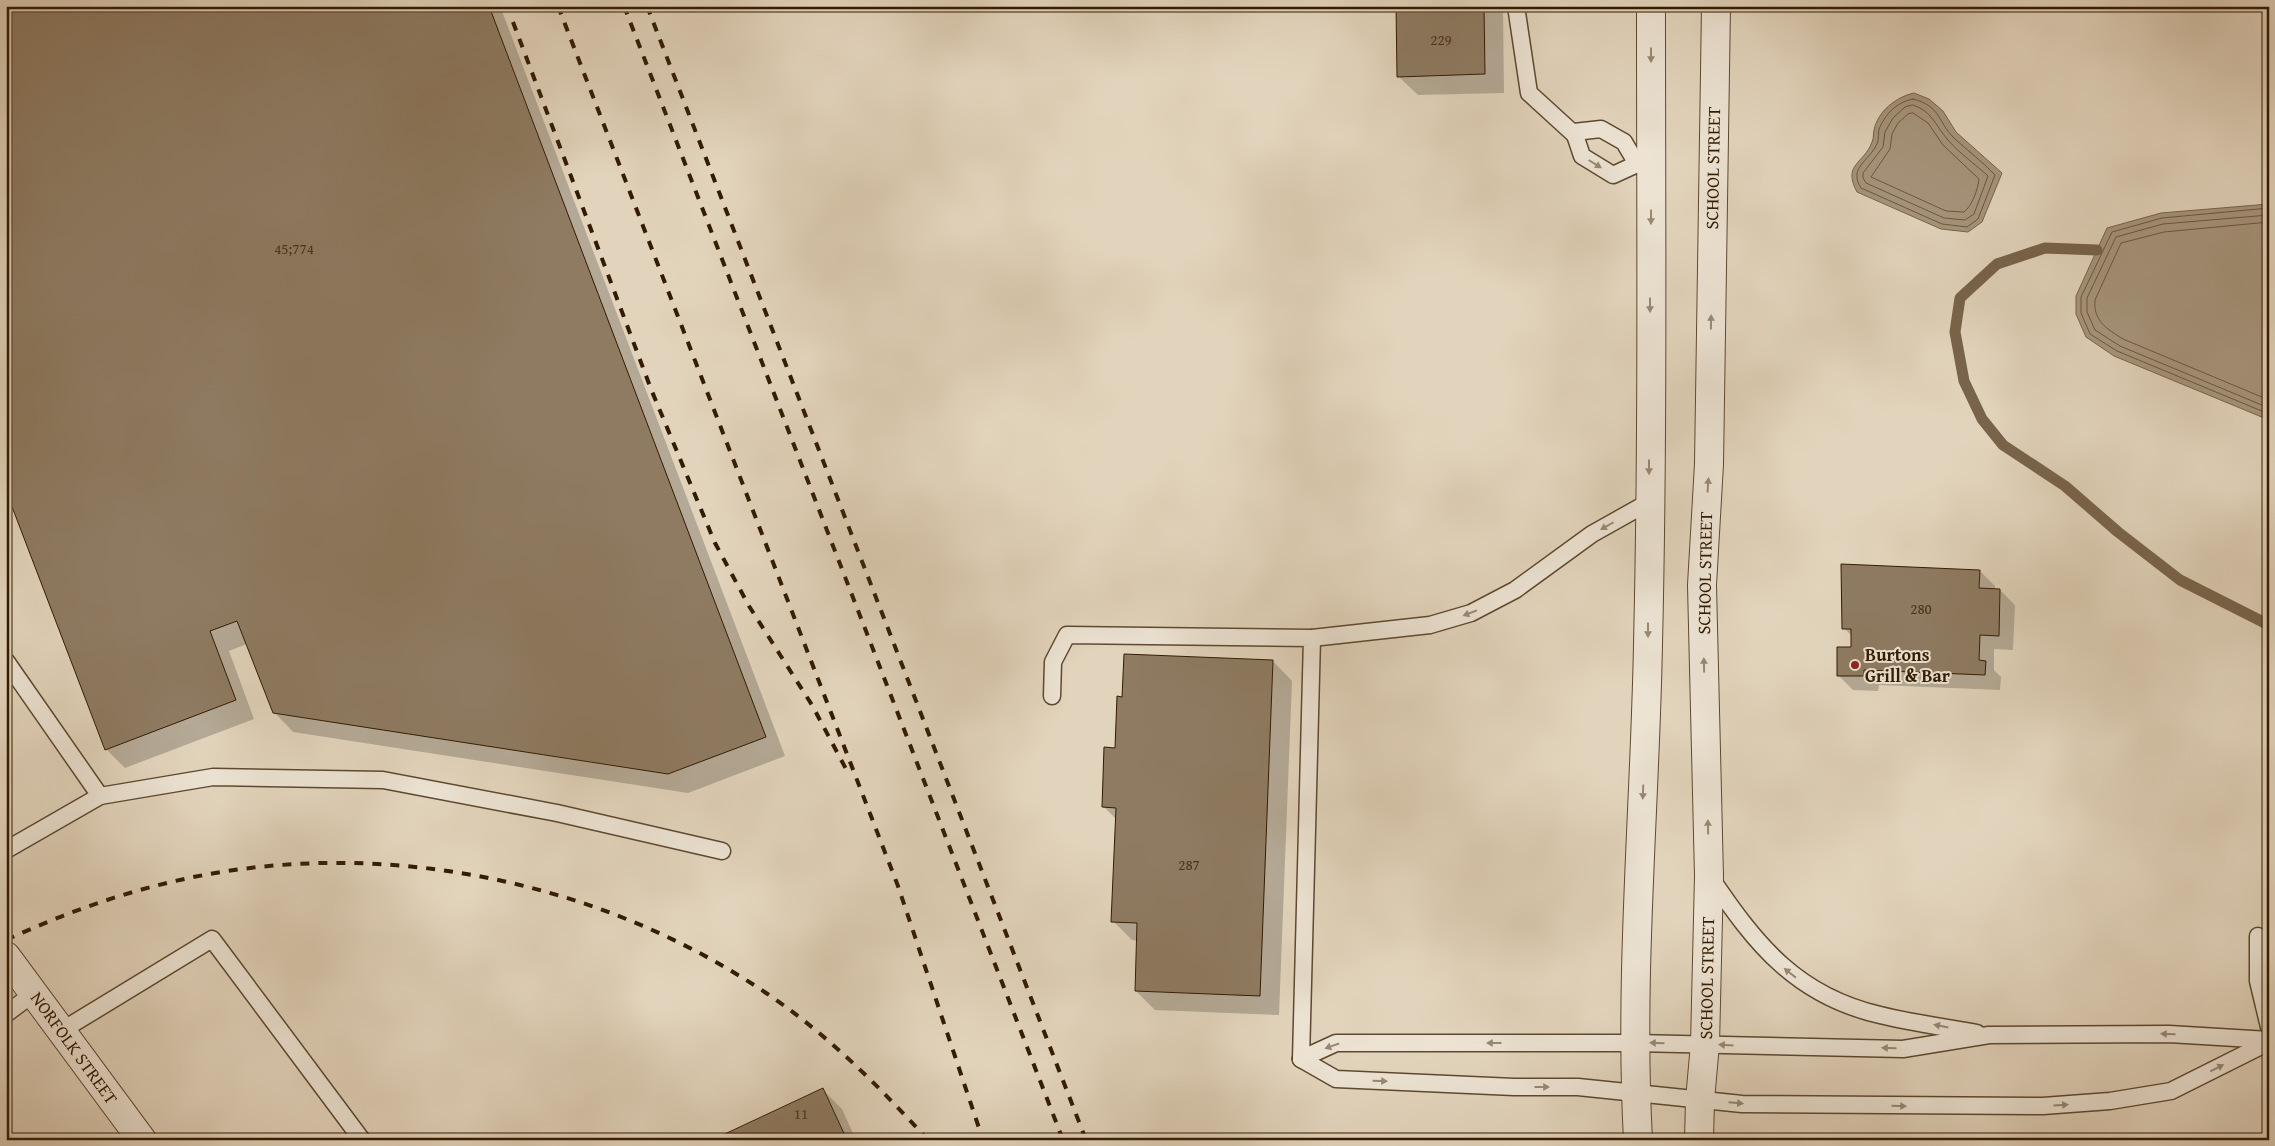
<svg xmlns="http://www.w3.org/2000/svg" width="2275" height="1146" font-family="'Gentium Book Plus',serif">
<style>
.water{fill:#a6957c;stroke:#78644b}
.shadow{fill:#0003}
.lines{fill:none;stroke-linecap:round;stroke-linejoin:round}
.shore{stroke:#6c583e;stroke-width:1}
.stream{stroke:#78644b;stroke-width:11}
.building{fill:#8e7b62;stroke:#321b01}
.service-casing{stroke:#5e4930;stroke-width:19}
.minor-casing{stroke:#5e4930;stroke-width:30}
.tertiary-casing{stroke:#5e4930;stroke-width:30}
.service{stroke:#ece3d3;stroke-width:16}
.minor{stroke:#ece3d3;stroke-width:28}
.tertiary{stroke:#ece3d3;stroke-width:28}
.rail{stroke:#321b01;stroke-width:4;stroke-dasharray:9 9;stroke-linecap:butt}
.oneway{fill:#988974}
.poi-dot{fill:#8f2418;stroke:#ece3d3;stroke-width:2}
.labels{text-anchor:middle;stroke-width:4;stroke-linejoin:round;paint-order:stroke}
.number-label{font-size:15px;fill:#493319}
.street-label{font-size:18px;fill:#321b01;stroke:#ece3d3}
.poi-label{font-size:18px;font-weight:bold;fill:#321b01;stroke:#ece3d3;text-anchor:start}
</style>
<rect width="100%" height="100%" fill="#e2d4bc"/>
<filter id="stains"><feTurbulence type="fractalNoise" baseFrequency=".004" numOctaves="4"/><feColorMatrix values="0 0 0 0 .2 0 0 0 0 .09 0 0 0 0 .02 0 0 0 .5 -.17"/></filter>
<radialGradient id="worn" r=".72"><stop offset=".6" stop-color="#630" stop-opacity="0"/><stop offset="1" stop-color="#630" stop-opacity=".3"/></radialGradient>
<g class="water">
<path d="M1914 93 1929 99 1943 111 1956 132 2002 173 1982 222 1968 232 1941 229 1857 192C1842 164 1864 164 1872 142 1874 138 1873 134 1874 130 1878 111 1896 97 1914 93Z"/>
<path d="M2269 204V420L2114 356 2086 337 2076 314V296L2107 228 2161 213Z"/>
</g>
<g class="shadow">
<path d="M6 6H500L785 756 688 793 293 732 274 712 247 644 229 651 254 719 125 768 106 749Z"/>
<path d="M1397 6H1503L1504 93 1418 95 1398 76Z"/>
<path d="M1980 571 1995 586V590H2000L2015 605 2013 650 1994 649V670L2001 677 2000 690 1879 685 1878 691 1853 690 1838 675 1852 649V636L1844 628Z"/>
<path d="M1273 661 1292 681 1279 1015 1155 1010 1136 991 1138 941 1132 940 1113 921 1117 820 1103 806 1116 749 1123 698Z"/>
<path d="M823 1090 842 1109 856 1140H715Z"/>
</g>
<g class="lines">
<g class="shore">
<path d="M1913 99C1941 106 1937 121 1954 138 1968 151 1983 162 1995 175L1978 219 1967 227 1942 224 1861 188C1848 168 1869 161 1877 144 1879 140 1878 134 1879 129 1886 113 1897 102 1913 99Z"/>
<path d="M1913 105C1932 111 1935 125 1948 140 1959 153 1975 164 1988 176L1974 214 1965 220 1944 218 1866 183 1863 178V173L1883 147 1885 132 1893 118 1905 107Z"/>
<path d="M1913 113 1928 123 1943 145 1979 179C1978 189 1972 206 1964 212L1946 211 1871 177 1890 149 1892 134 1898 123 1908 114Z"/>
<path d="M2269 208 2162 218 2112 232 2081 297V313L2090 334 2117 351 2269 414"/>
<path d="M2269 215 2163 224 2116 237 2087 298V312L2095 330 2120 346 2269 408"/>
<path d="M2269 222 2164 232 2121 243 2095 300C2093 321 2107 329 2123 339L2269 400"/>
</g>
<path class="stream" d="M2097 250 2045 248 1997 264 1960 298 1955 332 1964 381 1982 419 2003 445 2065 486 2118 532 2180 580 2269 625"/>
</g>
<g class="building">
<path d="M6 6H489L766 737 668 774 273 713 237 621 210 631 236 700 105 750 6 491Z"/>
<path d="M1396 6H1484L1485 74 1397 77Z"/>
<path d="M1841 564 1980 570 1979 588 2000 589 1999 636 1980 635 1979 660 1986 661 1985 675 1864 670V676H1837V647H1851V629H1842Z"/>
<path d="M1124 654 1273 660 1260 996 1135 991 1137 923 1111 922 1116 808 1102 807 1104 747 1115 748 1117 696 1122 697Z"/>
<path d="M823 1088 847 1140H712Z"/>
</g>
<g class="lines">
<defs>
<g id="service">
<path d="M1516 6 1529 93 1575 135"/>
<path d="M1637 164 1613 175 1582 156 1574 132 1601 129 1624 142 1637 164 1651 170"/>
<path d="M1312 638 1430 625 1471 613 1515 590 1592 534 1649 502"/>
<path d="M6 661 100 796 6 850"/>
<path d="M1052 696 1053 662 1067 635 1312 638 1301 1059"/>
<path d="M100 796 213 777 383 780 557 813 722 851"/>
<path d="M1711 878C1756 945 1797 996 1880 1015 1912 1023 1945 1027 1977 1033"/>
<path d="M2258 936V981L2269 1027"/>
<path d="M6 1014 34 993"/>
<path d="M61 1031 212 939 362 1140"/>
<path d="M1301 1059 1336 1079 1514 1087H1578L1742 1104 2043 1106 2110 1101 2171 1091 2269 1042"/>
<path d="M1301 1059 1336 1043H1635L1903 1049 1989 1035 2169 1034 2269 1040"/>
</g>
<path id="minor" d="M6 956 142 1140"/>
<g id="tertiary">
<path d="M1638 1140C1629 975 1645 809 1648 644 1653 432 1651 219 1651 6"/>
<path d="M1699 1140 1700 1100 1705 1044 1709 876 1702 585 1709 464 1716 6"/>
</g>
</defs>
<use href="#service" class="service-casing"/>
<use href="#minor" class="minor-casing"/>
<use href="#tertiary" class="tertiary-casing"/>
<use href="#service" class="service"/>
<use href="#minor" class="minor"/>
<use href="#tertiary" class="tertiary"/>
<g class="rail">
<path d="M558 6 898 886 983 1140"/>
<path d="M624 6 1063 1140"/>
<path d="M647 6 1086 1140"/>
<path d="M513 22 651 389 715 543 749 606 812 705 846 769"/>
<path d="M6 940C54 918 104 899 155 886 356 833 583 873 757 987 822 1029 876 1083 928 1140"/>
</g>
</g>
<defs><path id="oneway-solid" d="M-6-.8H1V-3.2L6.5 0L1 3.2V.8H-6Z" transform="scale(1.25)"/></defs>
<g class="oneway">
<use href="#oneway-solid" transform="translate(1651 55) rotate(90)"/>
<use href="#oneway-solid" transform="translate(1595 164) rotate(32)"/>
<use href="#oneway-solid" transform="translate(1651 217) rotate(90)"/>
<use href="#oneway-solid" transform="translate(1650 305) rotate(90)"/>
<use href="#oneway-solid" transform="translate(1711 322) rotate(-89)"/>
<use href="#oneway-solid" transform="translate(1649 467) rotate(90)"/>
<use href="#oneway-solid" transform="translate(1708 485) rotate(-86)"/>
<use href="#oneway-solid" transform="translate(1607 526) rotate(150)"/>
<use href="#oneway-solid" transform="translate(1470 613) rotate(159)"/>
<use href="#oneway-solid" transform="translate(1648 630) rotate(90)"/>
<use href="#oneway-solid" transform="translate(1704 665) rotate(-91)"/>
<use href="#oneway-solid" transform="translate(1643 792) rotate(92)"/>
<use href="#oneway-solid" transform="translate(1708 827) rotate(-91)"/>
<use href="#oneway-solid" transform="translate(1790 973) rotate(-142)"/>
<use href="#oneway-solid" transform="translate(1941 1026) rotate(-169)"/>
<use href="#oneway-solid" transform="translate(2168 1034) rotate(-179)"/>
<use href="#oneway-solid" transform="translate(1494 1043) rotate(180)"/>
<use href="#oneway-solid" transform="translate(1657 1043) rotate(-179)"/>
<use href="#oneway-solid" transform="translate(1726 1045) rotate(-177)"/>
<use href="#oneway-solid" transform="translate(1332 1046) rotate(161)"/>
<use href="#oneway-solid" transform="translate(1889 1048) rotate(-179)"/>
<use href="#oneway-solid" transform="translate(2217 1068) rotate(-27)"/>
<use href="#oneway-solid" transform="translate(1380 1081) rotate(2)"/>
<use href="#oneway-solid" transform="translate(1542 1087)"/>
<use href="#oneway-solid" transform="translate(1736 1103) rotate(5)"/>
<use href="#oneway-solid" transform="translate(2061 1105) rotate(-4)"/>
<use href="#oneway-solid" transform="translate(1899 1106) rotate(1)"/>
</g>
<circle class="poi-dot" cx="1855" cy="665" r="5"/>
<g class="labels">
<g class="number-label">
<text x="1441" y="45">229</text>
<text x="294" y="254">45;774</text>
<text x="1921" y="614">280</text>
<text x="1189" y="870">287</text>
<text x="801" y="1119">11</text>
</g>
<g class="street-label">
<text transform="translate(1713 168) rotate(-89)" y="6">SCHOOL STREET</text>
<text transform="translate(1705 573) rotate(-89)" y="6">SCHOOL STREET</text>
<text transform="translate(1707 978) rotate(-89)" y="6">SCHOOL STREET</text>
<text transform="translate(74 1048) rotate(54)" y="6">NORFOLK STREET</text>
</g>
<g class="poi-label">
<text x="1865" y="661">Burtons<tspan x="1865" dy="21">Grill &amp; Bar</tspan></text>
</g>
</g>
<rect width="2275" height="1146" fill="none" stroke="#e2d4bc" stroke-width="25"/>
<rect x="8" y="8" width="2260" height="1131" fill="none" stroke="#321b01" stroke-width="2.5"/>
<rect x="12" y="12" width="2250" height="1121" fill="none" stroke="#321b01"/>
<rect width="100%" height="100%" filter="url(#stains)"/>
<rect width="100%" height="100%" fill="url(#worn)"/>
</svg>
